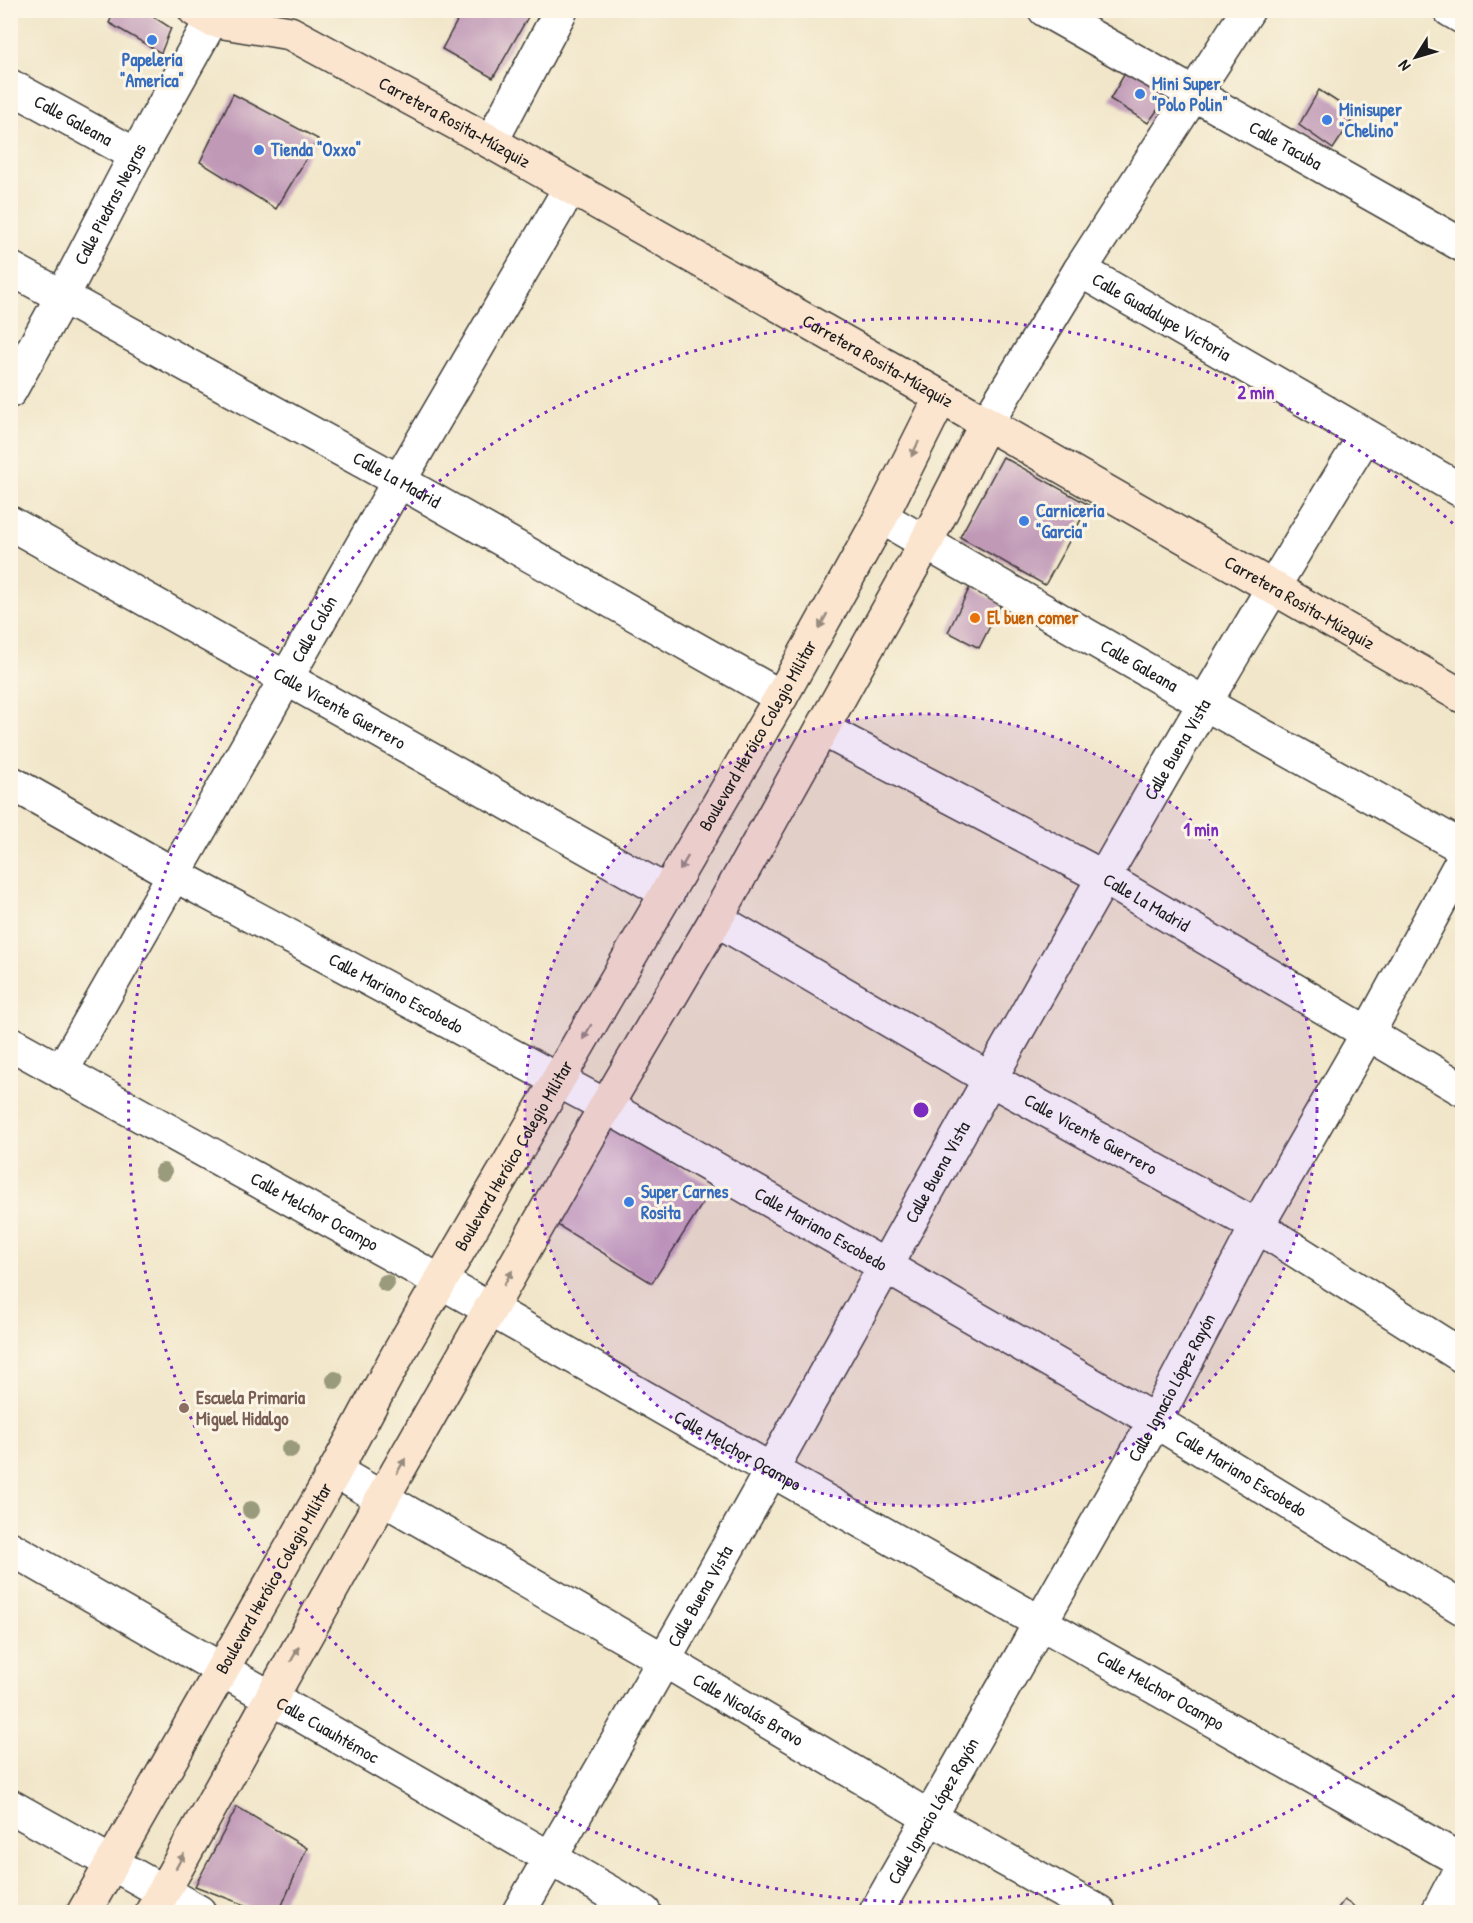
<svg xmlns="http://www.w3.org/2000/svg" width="1473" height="1923" font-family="'Patrick Hand',sans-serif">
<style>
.building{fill:#c099b7}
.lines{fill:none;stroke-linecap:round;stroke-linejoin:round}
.street-casing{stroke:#3c3a36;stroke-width:36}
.secondary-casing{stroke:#3c3a36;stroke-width:36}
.street{stroke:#fff;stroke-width:33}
.secondary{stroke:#fbe5cf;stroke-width:33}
.tree{fill:#9a9a7b}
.oneway{fill:#978b7e}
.ring{fill:none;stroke:#7b2cbf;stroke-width:3;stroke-dasharray:3 6}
.shop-dot{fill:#3f7fe0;stroke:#fcf5e5;stroke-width:2}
.food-dot{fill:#e8710a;stroke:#fcf5e5;stroke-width:2}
.education-dot{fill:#8d6e63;stroke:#fcf5e5;stroke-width:2}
.labels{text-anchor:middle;stroke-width:6;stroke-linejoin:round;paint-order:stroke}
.shop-label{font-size:18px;font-weight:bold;fill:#366cbe;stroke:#fcf5e5;text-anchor:start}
.street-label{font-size:18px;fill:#1c1c1c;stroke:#fcf5e5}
.food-label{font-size:18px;font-weight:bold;fill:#c56008;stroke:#fcf5e5;text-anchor:start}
.education-label{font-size:18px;font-weight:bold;fill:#785e54;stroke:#fcf5e5;text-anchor:start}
.centre{fill:#7b2cbf;stroke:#fcf5e5;stroke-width:3}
.ring-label{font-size:18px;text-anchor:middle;font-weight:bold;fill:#7b2cbf;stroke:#fcf5e5;stroke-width:6;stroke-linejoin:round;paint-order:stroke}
</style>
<rect width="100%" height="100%" fill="#fcf5e5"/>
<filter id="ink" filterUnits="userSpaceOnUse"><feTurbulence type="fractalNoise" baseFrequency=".0167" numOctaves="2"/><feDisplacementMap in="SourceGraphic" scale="12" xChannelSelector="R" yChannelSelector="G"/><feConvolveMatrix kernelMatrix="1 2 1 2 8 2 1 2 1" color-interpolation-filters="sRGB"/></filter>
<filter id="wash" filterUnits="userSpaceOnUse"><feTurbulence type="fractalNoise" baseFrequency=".008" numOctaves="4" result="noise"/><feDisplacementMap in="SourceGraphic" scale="24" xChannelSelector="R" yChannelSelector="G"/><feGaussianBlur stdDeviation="1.35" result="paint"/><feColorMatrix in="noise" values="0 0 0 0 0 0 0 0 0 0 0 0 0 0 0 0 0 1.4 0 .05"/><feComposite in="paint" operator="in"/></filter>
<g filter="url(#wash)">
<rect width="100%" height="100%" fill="#f1e6c9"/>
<g id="blocks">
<g class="building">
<path d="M115 10H143L171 28 161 53 109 23Z"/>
<path d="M463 10H532L493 78 442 49Z"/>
<path d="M1131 63 1172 90 1148 123 1110 99Z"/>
<path d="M1319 90 1356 114 1333 149 1299 125Z"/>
<path d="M233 94 318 139 276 209 200 162Z"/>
<path d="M1003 457 1089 505 1045 585 960 537Z"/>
<path d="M971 585 1001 604 979 648 948 632Z"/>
<path d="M600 1122 713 1187 652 1283 546 1218Z"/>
<path d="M237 1807 307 1848 279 1912H263L195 1886Z"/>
<path d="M1344 1900 1362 1912H1335Z"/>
</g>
</g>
</g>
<g filter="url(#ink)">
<use href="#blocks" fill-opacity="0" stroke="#3c3a36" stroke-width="1.5"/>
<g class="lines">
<defs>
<g id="street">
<path id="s1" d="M1045 10 1462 245"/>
<path d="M1450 10 1462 17"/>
<path id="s2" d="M10 86 136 155"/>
<path d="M491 142 561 10"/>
<path id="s3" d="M10 268 399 481 781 697"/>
<path id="s4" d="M1080 270 1462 491"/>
<path id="s5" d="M10 391 62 297 136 155 217 10"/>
<path d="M986 424 1080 270 1248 10"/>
<path id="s6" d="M881 517 1204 703 1462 847"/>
<path id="s7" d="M10 523 668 893"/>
<path id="s8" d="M822 729 1103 877 1462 1089"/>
<path id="s9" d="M10 782 175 875 606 1106 1155 1421 1462 1608"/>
<path id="s10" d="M716 919 990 1079 1257 1226 1462 1356"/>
<path id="s11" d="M10 1043 490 1309 771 1470 1462 1861"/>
<path id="s12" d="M61 1072 399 481 570 188"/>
<path id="s13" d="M335 1471 664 1660 929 1817 1099 1912"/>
<path id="s14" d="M10 1548 644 1912"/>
<path d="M10 1806 199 1912"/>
<path id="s15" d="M519 1912C603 1767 687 1621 769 1474 964 1126 1155 776 1365 436"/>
<path id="s16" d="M876 1912 1155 1421 1257 1226 1368 1033 1462 861"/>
<path d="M1438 1912 1462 1866"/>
</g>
<g id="secondary">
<path id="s17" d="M195 10 212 20 290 33 491 142 941 397 1462 696"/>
<path id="s18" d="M84 1912 335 1471 397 1356 781 697 881 517 941 397"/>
<path d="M152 1912 383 1497 606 1106 716 919 925 544 986 424"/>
</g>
</defs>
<use href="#street" class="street-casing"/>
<use href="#secondary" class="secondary-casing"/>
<use href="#street" class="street"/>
<use href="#secondary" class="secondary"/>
</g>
<g class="tree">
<circle cx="163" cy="1172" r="9"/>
<circle cx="386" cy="1283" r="9"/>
<circle cx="335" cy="1380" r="9"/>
<circle cx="290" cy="1449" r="9"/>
<circle cx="251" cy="1510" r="9"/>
</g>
<defs><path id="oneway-solid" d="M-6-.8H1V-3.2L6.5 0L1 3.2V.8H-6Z" transform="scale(1.5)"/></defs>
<g class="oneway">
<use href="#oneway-solid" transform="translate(915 449) rotate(116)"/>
<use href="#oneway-solid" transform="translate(823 621) rotate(119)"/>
<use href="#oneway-solid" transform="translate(684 863) rotate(120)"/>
<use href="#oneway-solid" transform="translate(587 1032) rotate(120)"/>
<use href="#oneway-solid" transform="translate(508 1278) rotate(-60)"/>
<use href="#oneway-solid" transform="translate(401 1466) rotate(-60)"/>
<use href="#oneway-solid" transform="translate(295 1654) rotate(-61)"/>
<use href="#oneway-solid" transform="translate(180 1861) rotate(-61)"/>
</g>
</g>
<circle cx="921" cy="1110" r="396" fill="#7b2cbf" fill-opacity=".12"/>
<g class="ring">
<circle cx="921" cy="1110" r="396"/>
<path d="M1461 1689A792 792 0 1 1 1461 531"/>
</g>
<g class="shop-dot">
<circle cx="152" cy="40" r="6"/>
<circle cx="1140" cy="94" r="6"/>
<circle cx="1327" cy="120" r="6"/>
<circle cx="259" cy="150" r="6"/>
<circle cx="1024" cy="521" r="6"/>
<circle cx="629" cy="1202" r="6"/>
</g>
<circle class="food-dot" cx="975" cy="618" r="6"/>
<circle class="education-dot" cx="184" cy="1408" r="6"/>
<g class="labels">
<g class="shop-label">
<text x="152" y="66" text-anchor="middle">Papeleria<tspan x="152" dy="21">"America"</tspan></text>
<text x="1152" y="90">Mini Super<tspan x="1152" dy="21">"Polo Polin"</tspan></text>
<text x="1339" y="116">Minisuper<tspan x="1339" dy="21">"Chelino"</tspan></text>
<text x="271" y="156">Tienda "Oxxo"</text>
<text x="1036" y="517">Carniceria<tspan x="1036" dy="21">"Garcia"</tspan></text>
<text x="641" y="1198">Super Carnes<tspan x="641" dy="21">Rosita</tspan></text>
</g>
<g class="street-label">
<text dy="6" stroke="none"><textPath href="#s2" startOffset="72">Calle Galeana</textPath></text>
<text dy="6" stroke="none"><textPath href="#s17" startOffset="286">Carretera Rosita-Múzquiz</textPath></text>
<text dy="6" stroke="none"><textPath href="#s1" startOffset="276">Calle Tacuba</textPath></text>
<text dy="6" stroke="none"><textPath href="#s5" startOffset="212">Calle Piedras Negras</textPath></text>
<text dy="6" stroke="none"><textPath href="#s4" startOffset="94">Calle Guadalupe Victoria</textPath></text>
<text dy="6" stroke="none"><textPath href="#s17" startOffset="772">Carretera Rosita-Múzquiz</textPath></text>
<text dy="6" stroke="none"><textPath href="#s3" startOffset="441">Calle La Madrid</textPath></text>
<text dy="6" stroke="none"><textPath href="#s17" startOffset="1258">Carretera Rosita-Múzquiz</textPath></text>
<text dy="6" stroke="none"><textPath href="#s12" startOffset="510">Calle Colón</textPath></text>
<text dy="6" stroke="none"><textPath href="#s6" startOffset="298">Calle Galeana</textPath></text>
<text dy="6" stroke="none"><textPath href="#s7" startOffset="378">Calle Vicente Guerrero</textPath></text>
<text dy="6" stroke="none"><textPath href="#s18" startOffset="1356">Boulevard Heróico Colegio Militar</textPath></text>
<text dy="6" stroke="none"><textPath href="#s15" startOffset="1336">Calle Buena Vista</textPath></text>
<text dy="6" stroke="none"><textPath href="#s8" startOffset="368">Calle La Madrid</textPath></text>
<text dy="6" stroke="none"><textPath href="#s9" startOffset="440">Calle Mariano Escobedo</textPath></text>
<text dy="6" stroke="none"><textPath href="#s10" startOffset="432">Calle Vicente Guerrero</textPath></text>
<text dy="6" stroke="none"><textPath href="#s18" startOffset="870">Boulevard Heróico Colegio Militar</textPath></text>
<text dy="6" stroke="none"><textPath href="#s15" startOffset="850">Calle Buena Vista</textPath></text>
<text dy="6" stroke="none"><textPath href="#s11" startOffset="348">Calle Melchor Ocampo</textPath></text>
<text dy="6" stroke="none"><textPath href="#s9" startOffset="926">Calle Mariano Escobedo</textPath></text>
<text dy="6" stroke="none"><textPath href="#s16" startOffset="602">Calle Ignacio López Rayón</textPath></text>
<text dy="6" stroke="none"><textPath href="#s11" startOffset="834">Calle Melchor Ocampo</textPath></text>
<text dy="6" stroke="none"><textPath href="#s9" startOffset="1412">Calle Mariano Escobedo</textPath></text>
<text dy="6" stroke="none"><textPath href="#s18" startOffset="384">Boulevard Heróico Colegio Militar</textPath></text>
<text dy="6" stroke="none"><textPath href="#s15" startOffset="364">Calle Buena Vista</textPath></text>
<text dy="6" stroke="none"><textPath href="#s11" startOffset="1320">Calle Melchor Ocampo</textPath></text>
<text dy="6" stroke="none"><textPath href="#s13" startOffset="477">Calle Nicolás Bravo</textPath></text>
<text dy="6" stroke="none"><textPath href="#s14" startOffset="366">Calle Cuauhtémoc</textPath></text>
<text dy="6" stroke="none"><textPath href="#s16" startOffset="116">Calle Ignacio López Rayón</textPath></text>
</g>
<g class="food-label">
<text x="987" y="624">El buen comer</text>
</g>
<g class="education-label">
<text x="196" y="1404">Escuela Primaria<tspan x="196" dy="21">Miguel Hidalgo</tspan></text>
</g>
</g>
<circle cx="921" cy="1110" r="9" class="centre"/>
<g class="ring-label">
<text x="1256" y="399">2 min</text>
<text x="1201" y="836">1 min</text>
</g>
<rect width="1473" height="1923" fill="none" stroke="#fcf5e5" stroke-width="36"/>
<g transform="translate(1416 57) rotate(233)" stroke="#fcf5e5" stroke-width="4.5" paint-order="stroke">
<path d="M0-4.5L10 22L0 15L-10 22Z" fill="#1c1c1c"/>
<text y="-9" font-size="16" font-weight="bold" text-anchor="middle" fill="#1c1c1c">N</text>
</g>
</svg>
